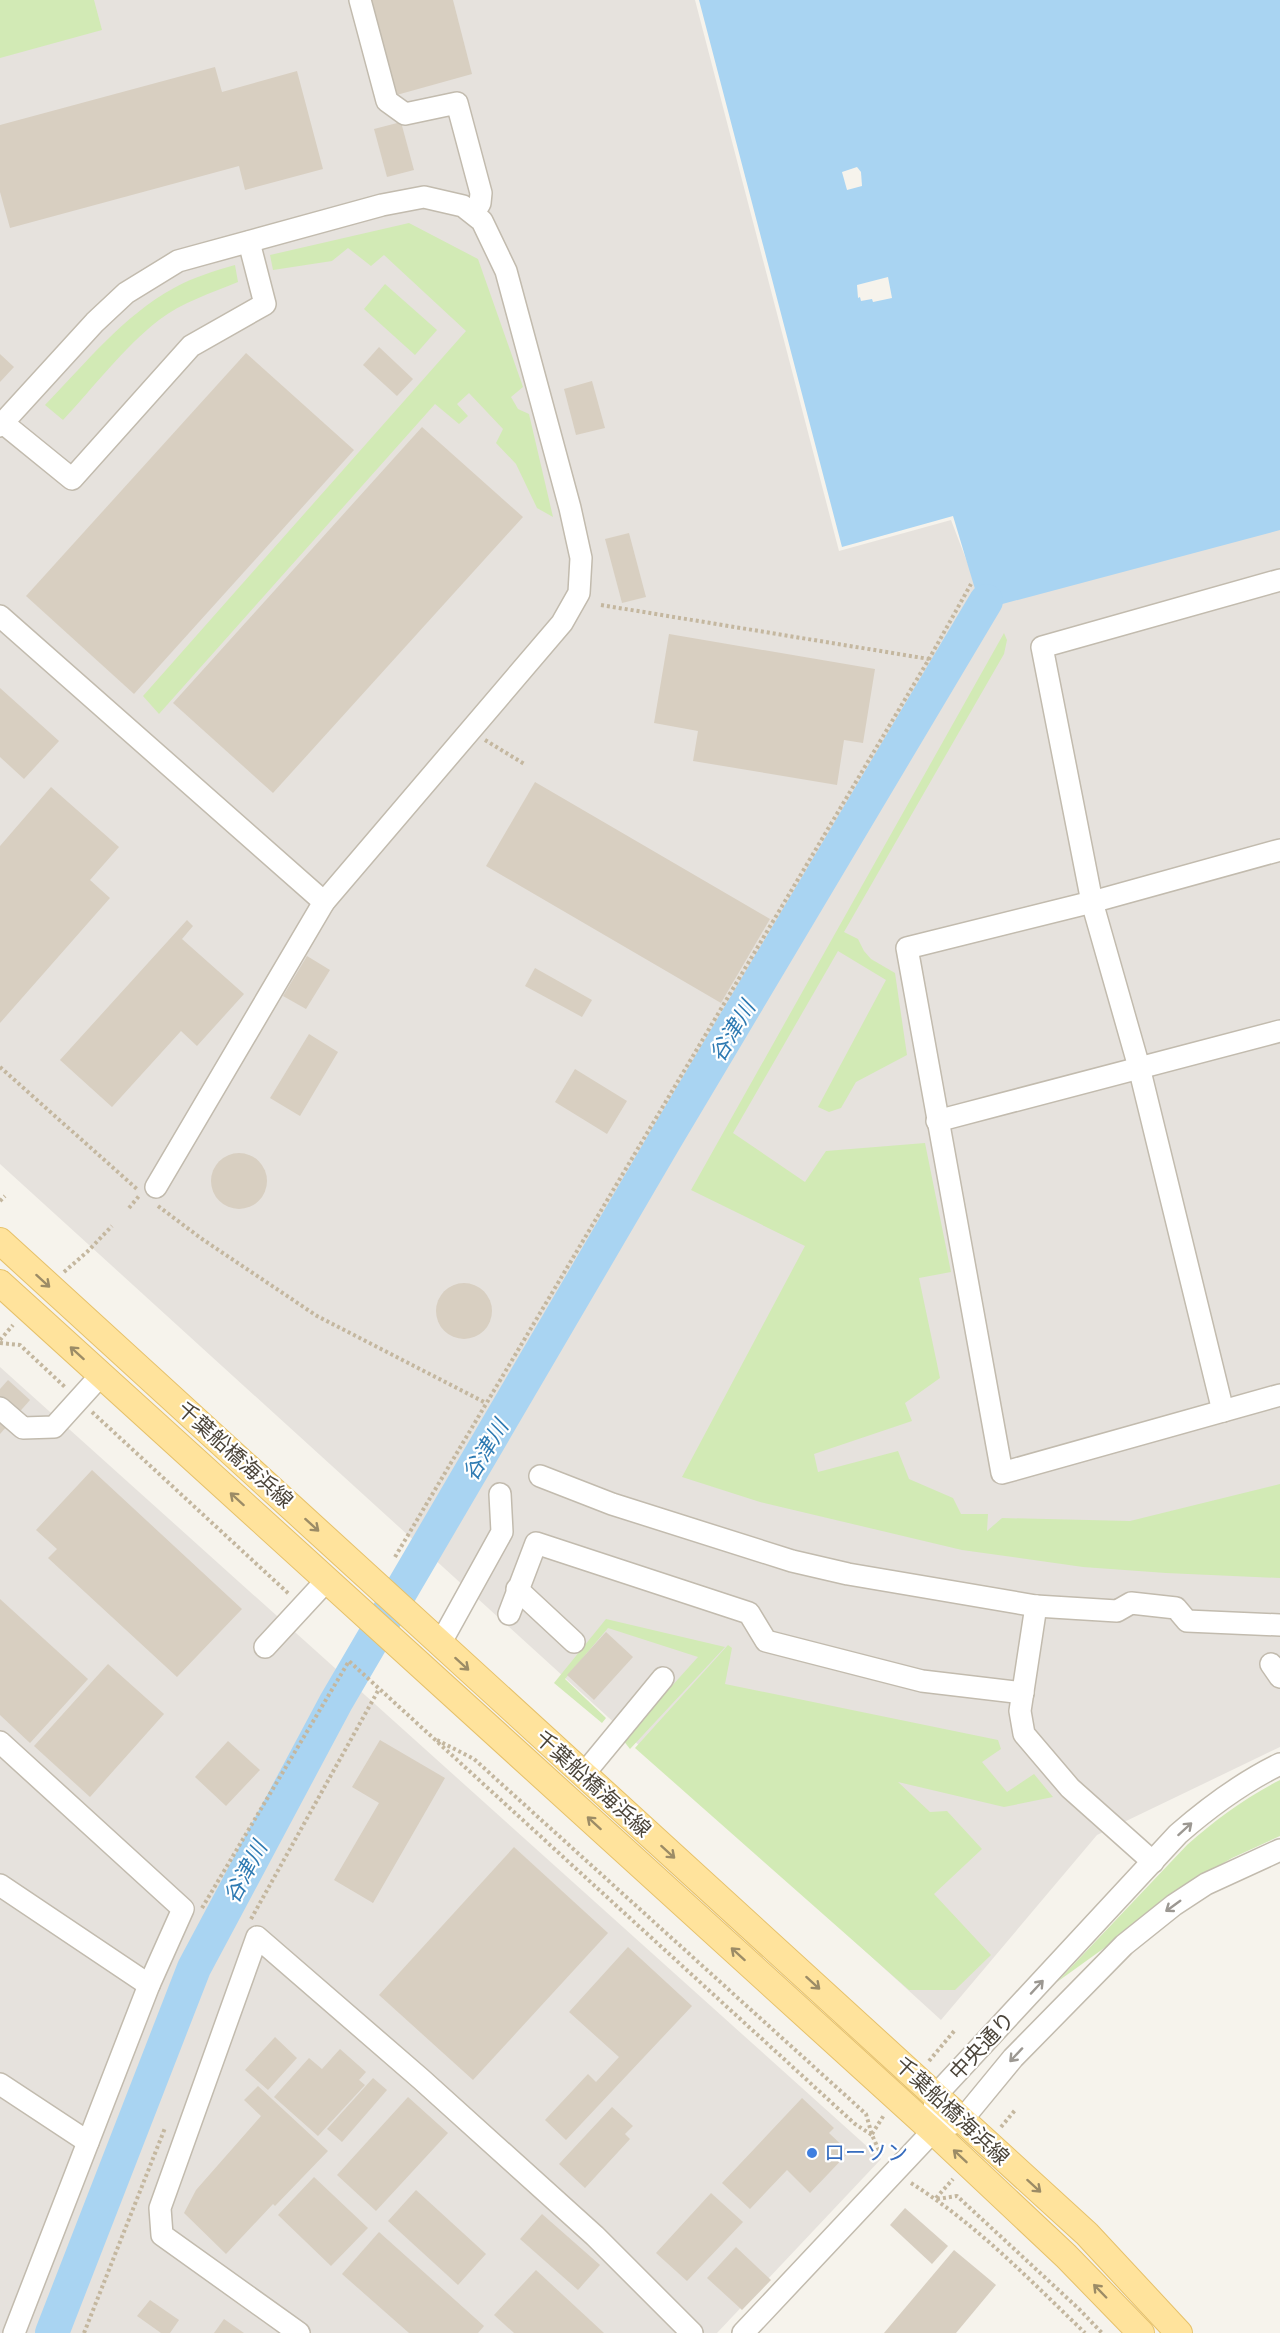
<svg xmlns="http://www.w3.org/2000/svg" width="1280" height="2333" font-family="'Varela Round','Noto Sans JP',sans-serif">
<style>
.industrial{fill:#e6e2dd}
.green{fill:#d2eab5}
.water{fill:#a9d4f2}
.pier{fill:#f6f3ec}
.lines{fill:none;stroke-linecap:round;stroke-linejoin:round}
.river{stroke:#a9d4f2;stroke-width:34}
.building{fill:#d8cfc1}
.minor-casing{stroke:#c2bbae;stroke-width:24}
.major-casing{stroke:#e6c16a;stroke-width:28}
.path{stroke:#c4b79f;stroke-width:4;stroke-dasharray:3 3;stroke-linecap:butt}
.minor{stroke:#fff;stroke-width:21}
.major{stroke:#ffe39c;stroke-width:26}
.oneway{stroke:#9c8c66}
.oneway2{stroke:#9c9892}
.shop-dot{fill:#3f7fe0;stroke:#fff;stroke-width:2}
.labels{text-anchor:middle;stroke-width:4.5;stroke-linejoin:round;paint-order:stroke}
.street-label{font-size:21px;fill:#4b4439;stroke:#fff}
.shop-label{font-size:21px;fill:#366cbe;stroke:#fff;text-anchor:start}
.water-label{font-size:22px;font-style:italic;fill:#2e7ab2;stroke:#fff}
</style>
<rect width="100%" height="100%" fill="#f6f3ec"/>
<g class="industrial">
<path d="M0 0H695L839 551 951 520 984 606 1280 528V1747L1097 1835 941 2020 0 1164Z"/>
<path d="M0 1367 881 2159 717 2333H0Z"/>
</g>
<g class="green">
<path d="M0 0H94L102 30 0 58Z"/>
<path d="M409 223 478 259 523 387 511 397 518 409 529 414 553 517 537 508 516 464 496 443 503 429 469 393 457 404 468 416 459 424 435 404 159 714 143 696 466 331 384 255 371 266 348 248 332 261 273 270 270 255Z"/>
<path d="M235 265 238 282C212 293 182 302 159 320 123 348 94 387 63 420L45 405C85 364 124 315 174 288 194 277 214 271 235 265Z"/>
<path d="M385 284 437 330 415 355 364 309Z"/>
<path d="M1004 633 1007 640 1004 654 844 932 858 939 864 951 871 959 895 973 907 1055 856 1082 841 1108 829 1112 818 1107 886 980 838 951 733 1133 805 1182 826 1151 925 1143 951 1272 919 1278 940 1378 905 1403 912 1421 814 1454 818 1472 898 1451 909 1479 953 1498 961 1514H988L987 1531 1002 1518 1130 1521 1280 1484V1578L1166 1573 1083 1567 962 1550 760 1502 682 1477 805 1246 691 1190Z"/>
<path d="M606 1619 725 1647 630 1749 623 1740 698 1657 608 1628 565 1679 606 1718 602 1723 554 1683Z"/>
<path d="M728 1645 732 1648 725 1684 998 1740 1001 1749 982 1762 1007 1792 1034 1774 1053 1797 1004 1807 898 1782 930 1812 947 1811 982 1849 934 1894 991 1955 955 1990H909L635 1748Z"/>
<path d="M1280 1780V1836L1232 1858 1167 1896 1114 1941 1057 1982 1187 1845C1215 1820 1246 1797 1280 1780Z"/>
</g>
<path class="water" d="M699 0H1280V530L995 606 975 589 953 516 842 547Z"/>
<g class="pier">
<path d="M857 167 861 172 862 186 847 190 842 172Z"/>
<path d="M888 277 892 298 873 302 872 299 861 301 860 297 858 298 857 285Z"/>
</g>
<g class="lines">
<path class="river" d="M52 2333 194 1968 336 1702 665 1140 986 601"/>
</g>
<g class="building">
<path d="M367 0H453L472 74 393 96Z"/>
<path d="M215 67 222 92 297 71 323 169 245 190 239 166 10 228 0 192V125Z"/>
<path d="M401 122 414 170 387 177 374 129Z"/>
<path d="M379 347 413 379 397 396 363 365Z"/>
<path d="M246 353 354 450 134 694 26 596Z"/>
<path d="M0 354 14 367 0 382Z"/>
<path d="M592 381 605 428 576 435 564 389Z"/>
<path d="M422 427 523 517 273 793 173 703Z"/>
<path d="M629 533 646 597 622 603 605 539Z"/>
<path d="M669 634 875 669 863 743 844 740 837 785 693 761 698 731 654 723Z"/>
<path d="M0 688 59 741 24 779 0 757Z"/>
<path d="M535 782 770 919 721 1003 486 866Z"/>
<path d="M51 787 119 847 90 880 110 898 0 1023V846Z"/>
<path d="M187 920 193 926 182 939 244 994 197 1046 181 1031 112 1107 60 1060Z"/>
<path d="M307 956 330 970 306 1009 283 996Z"/>
<path d="M535 968 592 1000 582 1017 525 986Z"/>
<path d="M309 1034 338 1052 300 1116 270 1098Z"/>
<path d="M575 1069 627 1101 607 1134 555 1102Z"/>
<circle cx="239" cy="1181" r="28"/>
<circle cx="464" cy="1311" r="28"/>
<path d="M8 1380 30 1400 0 1434V1389Z"/>
<path d="M92 1470 242 1609 177 1677 48 1558 57 1549 36 1530Z"/>
<path d="M0 1599 88 1679 30 1743 0 1715Z"/>
<path d="M606 1632 633 1657 594 1700 567 1675Z"/>
<path d="M108 1664 164 1714 90 1797 34 1746Z"/>
<path d="M380 1740 445 1778 373 1903 334 1880 379 1803 352 1787Z"/>
<path d="M228 1741 260 1770 226 1806 195 1777Z"/>
<path d="M514 1847 608 1933 473 2080 379 1995Z"/>
<path d="M628 1947 692 2006 566 2140 545 2120 588 2074 596 2082 619 2057 569 2012Z"/>
<path d="M275 2037 297 2058 268 2090 245 2070Z"/>
<path d="M340 2049 366 2072 359 2080 365 2085 318 2136 274 2097 309 2058 322 2069Z"/>
<path d="M373 2078 387 2090 342 2142 327 2129Z"/>
<path d="M258 2086 328 2151 275 2206 273 2204 226 2254 184 2213 196 2190 261 2116 244 2100Z"/>
<path d="M408 2097 448 2133 376 2211 337 2175Z"/>
<path d="M802 2098 834 2128 829 2133 849 2152 810 2193 787 2170 750 2209 722 2183Z"/>
<path d="M612 2107 633 2126 625 2134 630 2139 585 2188 559 2164Z"/>
<path d="M314 2177 368 2228 331 2266 278 2215Z"/>
<path d="M416 2190 486 2254 458 2285 388 2221Z"/>
<path d="M711 2193 743 2222 687 2281 656 2253Z"/>
<path d="M905 2208 948 2246 932 2264 890 2225Z"/>
<path d="M542 2214 600 2265 578 2290 520 2239Z"/>
<path d="M379 2232 484 2326 478 2333H409L342 2274Z"/>
<path d="M736 2247 771 2280 742 2310 707 2278Z"/>
<path d="M954 2250 996 2285 956 2333H884Z"/>
<path d="M536 2270 604 2333H514L494 2315Z"/>
<path d="M150 2300 179 2320 170 2333H161L137 2316Z"/>
<path d="M224 2319 244 2333H214Z"/>
</g>
<g class="lines">
<defs>
<g id="minor">
<path d="M360 0 387 101 405 114 457 103 481 193 480 203 474 213"/>
<path d="M3 423 72 479 191 346 265 304 249 242"/>
<path d="M0 426 95 322 126 293 178 261 382 205 424 197 463 206 482 221 506 271 570 508 581 558 579 593 562 623 324 902 156 1187"/>
<path d="M0 616 324 902"/>
<path d="M1280 850 1092 902 907 948 1002 1473 1280 1395"/>
<path d="M937 1121 1280 1031"/>
<path d="M0 1408 23 1428 54 1427 101 1375"/>
<path d="M1223 1411 1139 1067 1092 902 1042 647 1280 580"/>
<path d="M540 1476 612 1504 792 1561 848 1574 1036 1606 1117 1611 1131 1603 1176 1608 1187 1621 1280 1625"/>
<path d="M517 1589 574 1642"/>
<path d="M1036 1606 1020 1711 1024 1734 1070 1788 1153 1862"/>
<path d="M509 1614 536 1543 749 1613 766 1641 922 1681 1023 1693"/>
<path d="M440 1644 502 1532 500 1494"/>
<path d="M265 1647 327 1580"/>
<path d="M1271 1664 1280 1677"/>
<path d="M0 1742 183 1909 149 1985 14 2333"/>
<path d="M583 1775 663 1678"/>
<path d="M0 1885 149 1985"/>
<path d="M0 2084 88 2142"/>
<path d="M933 2131 935 2096 1178 1834C1209 1807 1243 1782 1280 1764"/>
<path d="M299 2333 162 2235 160 2208 257 1937 421 2079 595 2236 692 2333"/>
<path d="M743 2333 933 2131 962 2120 1013 2058 1124 1945 1174 1905 1206 1884 1280 1850"/>
</g>
<g id="major">
<path d="M0 1241 1087 2234 1179 2333"/>
<path d="M0 1283 933 2131 1066 2256 1141 2333"/>
</g>
</defs>
<use href="#minor" class="minor-casing"/>
<use href="#major" class="major-casing"/>
<g class="path">
<path d="M601 605 929 659"/>
<path d="M485 740 526 765"/>
<path d="M0 1067 138 1190"/>
<path d="M0 1201 5 1196"/>
<path d="M158 1206 202 1239 317 1316 486 1403"/>
<path d="M129 1208 139 1196"/>
<path d="M64 1272 87 1252 112 1226"/>
<path d="M0 1340 13 1325"/>
<path d="M0 1343 20 1345 66 1388"/>
<path d="M92 1412 289 1594"/>
<path d="M395 1557 929 659 971 584"/>
<path d="M437 1740 474 1759 866 2114 872 2135 882 2157"/>
<path d="M202 1908 349 1661 855 2124 872 2135"/>
<path d="M251 1919 379 1689"/>
<path d="M929 2061 955 2030"/>
<path d="M1001 2127 1016 2109"/>
<path d="M872 2134 884 2115"/>
<path d="M911 2183C976 2224 1030 2280 1085 2333"/>
<path d="M936 2198 953 2179"/>
<path d="M937 2199 957 2196 1079 2309 1102 2333"/>
<path d="M84 2333 165 2128"/>
</g>
<use href="#minor" class="minor"/>
<use href="#major" class="major"/>
</g>
<defs><path id="oneway-shaft" d="M-6 0H5M1.5-3L5.5 0L1.5 3" fill="none" stroke-width="1.6" stroke-linecap="round" stroke-linejoin="round" transform="scale(1.5)"/></defs>
<g class="oneway">
<use href="#oneway-shaft" transform="translate(43 1281) rotate(42)"/>
<use href="#oneway-shaft" transform="translate(77 1353) rotate(-138)"/>
<use href="#oneway-shaft" transform="translate(237 1499) rotate(-138)"/>
<use href="#oneway-shaft" transform="translate(312 1525) rotate(42)"/>
<use href="#oneway-shaft" transform="translate(462 1664) rotate(42)"/>
<use href="#oneway-shaft" transform="translate(594 1823) rotate(-138)"/>
<use href="#oneway-shaft" transform="translate(668 1852) rotate(42)"/>
<use href="#oneway-shaft" transform="translate(738 1954) rotate(-138)"/>
<use href="#oneway-shaft" transform="translate(813 1983) rotate(42)"/>
<use href="#oneway-shaft" transform="translate(960 2156) rotate(-137)"/>
<use href="#oneway-shaft" transform="translate(1034 2186) rotate(42)"/>
<use href="#oneway-shaft" transform="translate(1100 2291) rotate(-134)"/>
</g>
<g class="oneway2">
<use href="#oneway-shaft" transform="translate(1185 1829) rotate(-42)"/>
<use href="#oneway-shaft" transform="translate(1173 1906) rotate(144)"/>
<use href="#oneway-shaft" transform="translate(1037 1987) rotate(-47)"/>
<use href="#oneway-shaft" transform="translate(1016 2055) rotate(133)"/>
</g>
<circle class="shop-dot" cx="812" cy="2153" r="6"/>
<g class="labels">
<g class="street-label">
<text transform="translate(235 1455) rotate(42)" y="7">千葉船橋海浜線</text>
<text transform="translate(593 1784) rotate(42)" y="7">千葉船橋海浜線</text>
<text transform="translate(982 2046) rotate(-47)" y="7">中央通り</text>
<text transform="translate(952 2111) rotate(43)" y="7">千葉船橋海浜線</text>
</g>
<g class="shop-label">
<text x="824" y="2160">ローソン</text>
</g>
<g class="water-label">
<text transform="translate(732 1031) rotate(-59)" y="8">谷津川</text>
<text transform="translate(485 1450) rotate(-59)" y="8">谷津川</text>
<text transform="translate(245 1872) rotate(-62)" y="8">谷津川</text>
</g>
</g>
</svg>
